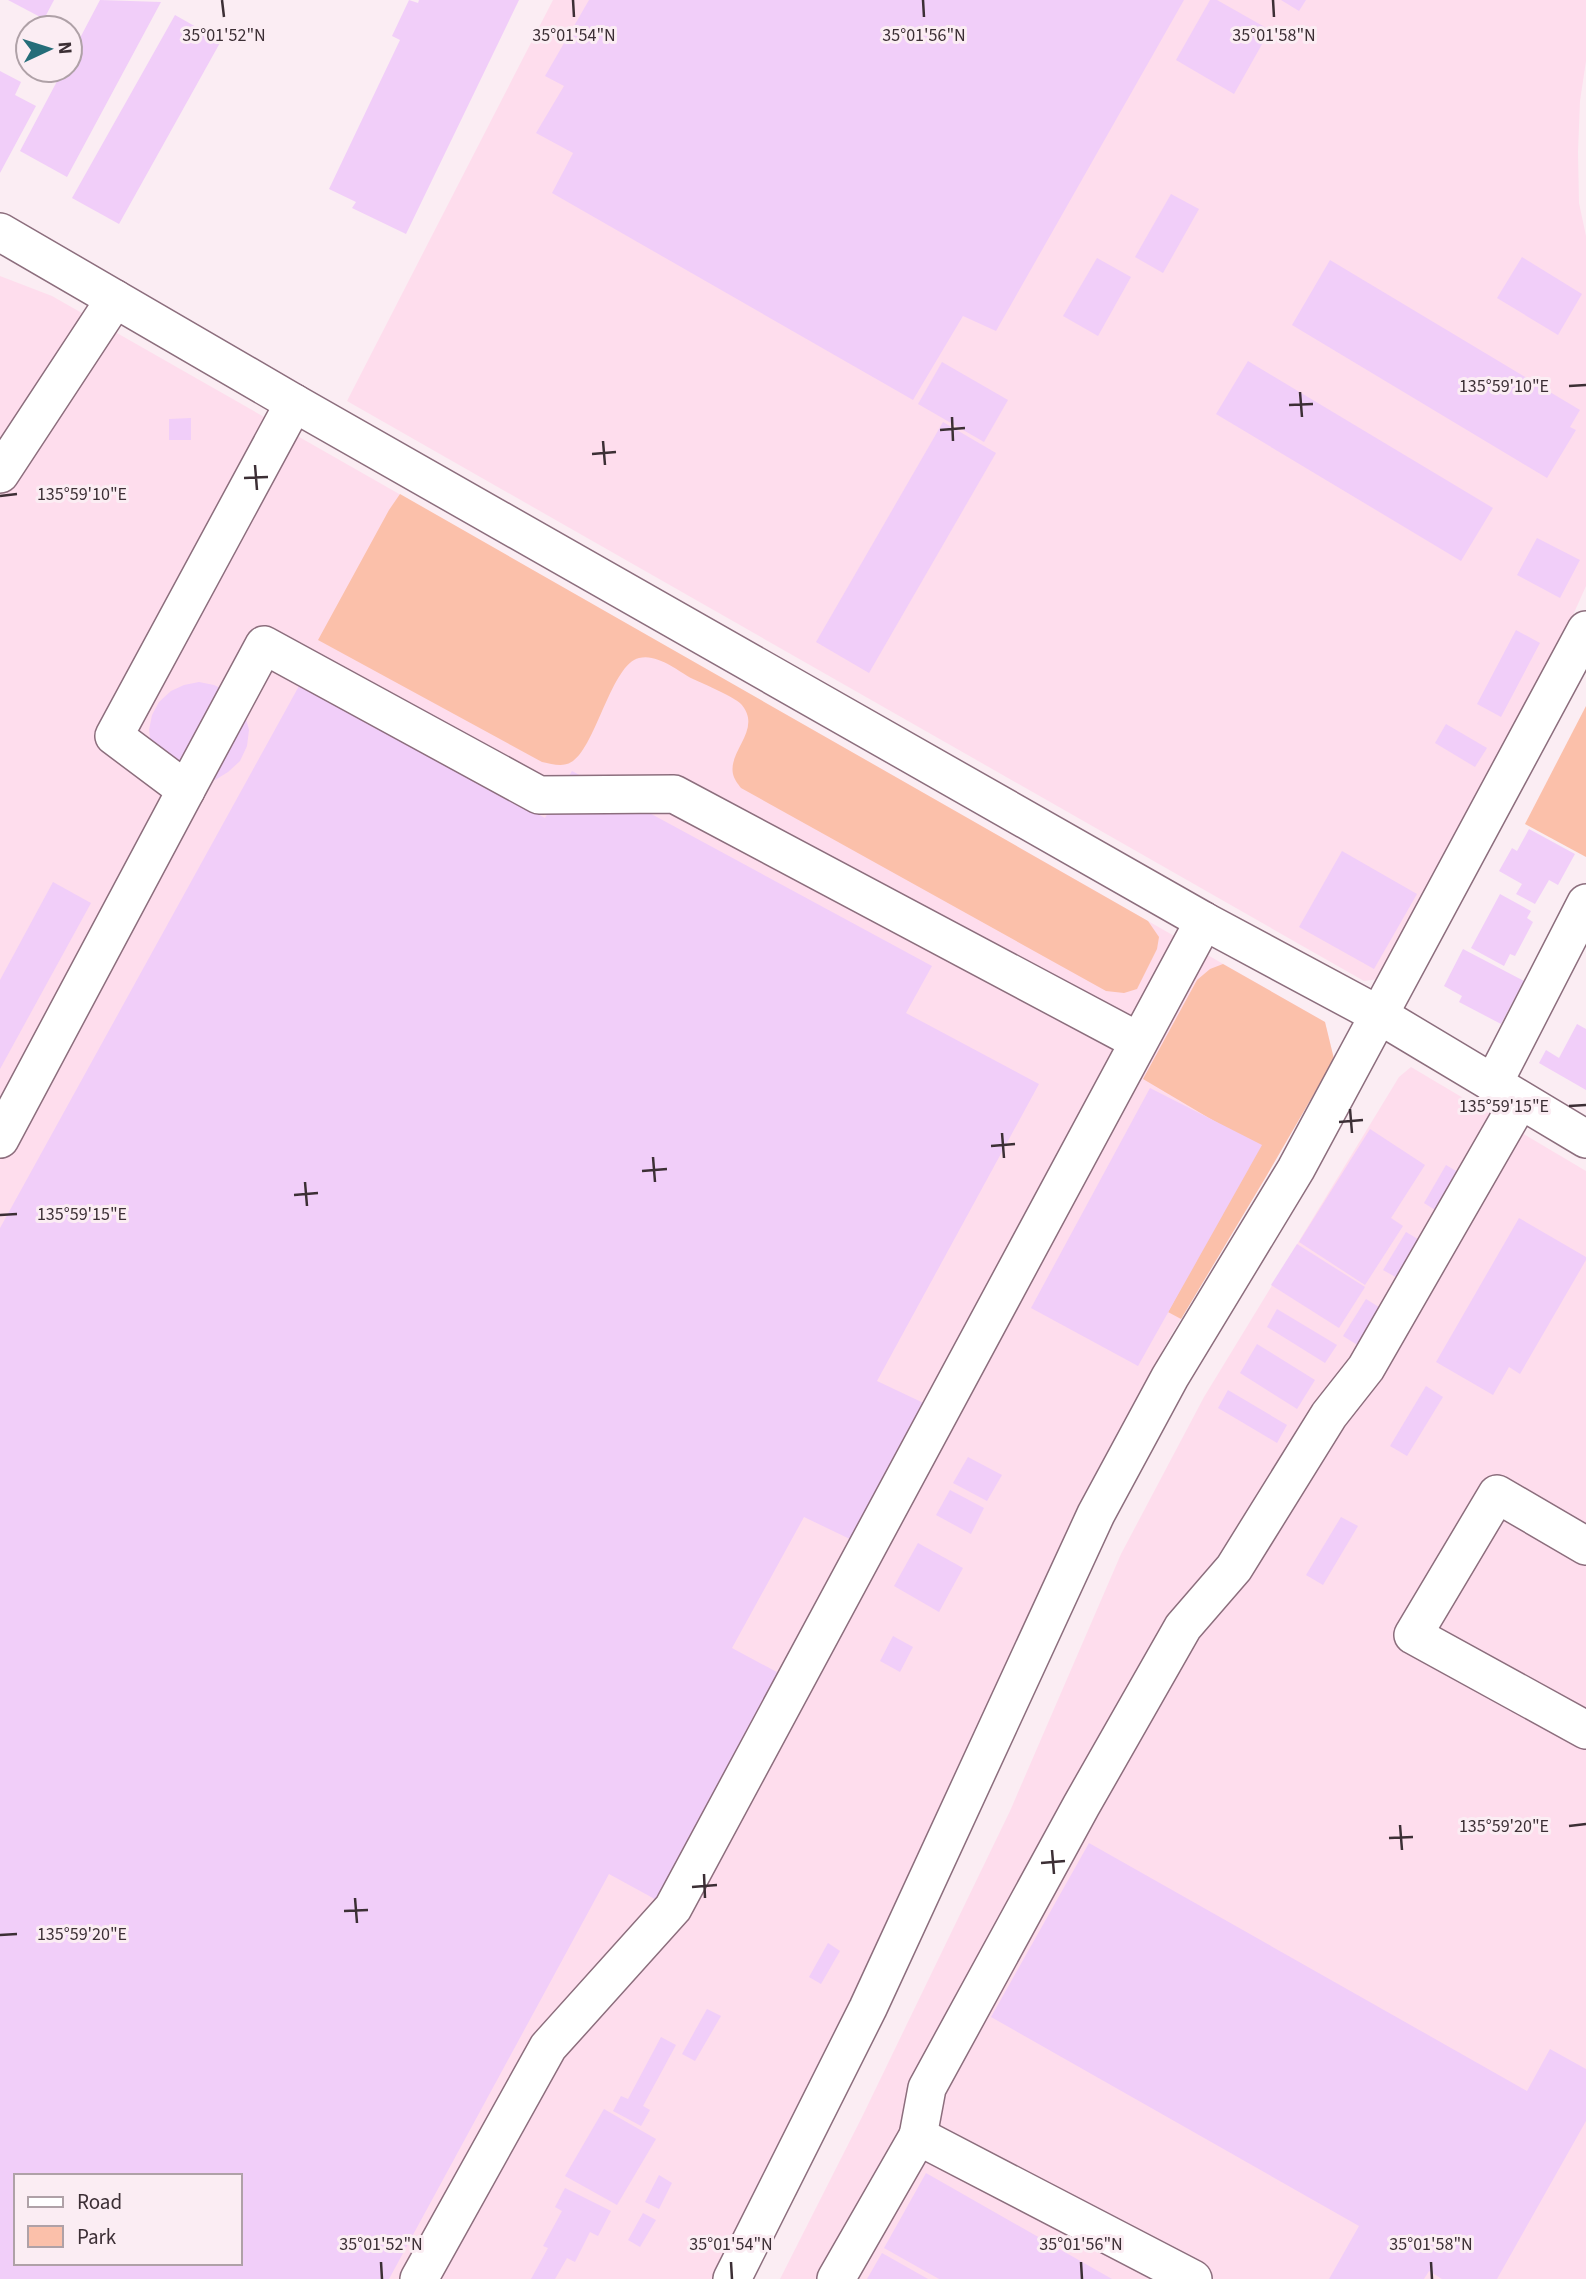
<svg xmlns="http://www.w3.org/2000/svg" width="1586" height="2279" font-family="'Source Sans 3',sans-serif">
<style>
.built{fill:#fedded;fill-rule:evenodd}
.green{fill:#fbc0aa}
.building{fill:#f1cef9;fill-rule:evenodd}
.lines{fill:none;stroke-linecap:round;stroke-linejoin:round}
.minor-casing{stroke:#8c6e7d;stroke-width:40}
.minor{stroke:#fff;stroke-width:37}
.ticks{fill:none;stroke:#3c2f35;stroke-width:2.5}
.ticks-label{font-size:18px;text-anchor:middle;fill:#3c2f35;stroke:#fbedf3;stroke-width:6;stroke-linejoin:round;paint-order:stroke}
</style>
<rect width="100%" height="100%" fill="#fbedf3"/>
<g class="built">
<path d="M553 0H1586V61L1580 101 1578 152 1579 203 1586 236V586L1565 633 1379 979 1364 981 347 401Z"/>
<path d="M0 276 52 296 1325 1022 1334 1059 1267 1175 1167 1342 1079 1509 822 2068 713 2279H0ZM16 2176H240V2263H16Z"/>
<path d="M1411 1067 1586 1171V2279H780L862 2117 1010 1811 1121 1554 1204 1397 1399 1077Z"/>
</g>
<g class="green">
<path d="M400 494 1148 921 1159 937 1157 949 1137 989 1124 993 1106 991 741 788C738 784 734 779 733 774 728 750 763 729 741 704 734 697 704 684 693 679 678 671 657 653 639 658 612 664 596 745 573 761 563 768 553 764 542 762L318 640 389 510Z"/>
<path d="M1586 706V857L1525 824Z"/>
<path d="M1223 964 1325 1022 1334 1059 1267 1175 1181 1319 1168 1312 1258 1147 1143 1079 1197 980 1210 969Z"/>
</g>
<g class="building">
<path d="M8 0H54L44 19Z"/>
<path d="M100 0 161 2 67 177 20 151 63 70H70V57Z"/>
<path d="M409 0 418 3 419 0H519L406 234 352 208 356 202 329 189 400 40 392 36Z"/>
<path d="M589 0H1184L996 331 963 316 913 400 552 193 573 153 536 133 564 86 545 76Z"/>
<path d="M1210 0H1217L1270 30 1234 94 1176 60Z"/>
<path d="M1281 0H1306L1299 11Z"/>
<path d="M175 15 221 41 119 224 72 198Z"/>
<path d="M0 71 21 82 15 95 36 106 0 173Z"/>
<path d="M1171 194 1199 209 1163 273 1135 257Z"/>
<path d="M1522 257 1582 294 1558 335 1497 298Z"/>
<path d="M1097 258 1131 277 1098 336 1063 316Z"/>
<path d="M1330 260 1580 410 1570 427 1576 430 1547 478 1292 325Z"/>
<path d="M1248 361 1493 508 1461 561 1216 414Z"/>
<path d="M942 362 1008 400 984 442 918 404Z"/>
<path d="M191 418V440H169V419Z"/>
<path d="M943 422 996 453 869 673 816 642Z"/>
<path d="M1537 538 1580 560 1560 598 1517 575Z"/>
<path d="M1516 630 1540 643 1501 717 1477 704Z"/>
<path d="M199 682 214 685 227 691 245 715 249 730 247 746 240 761 228 772 215 780 198 782 151 746 149 730 152 715 159 702 171 691 184 685Z"/>
<path d="M299 686 545 818 572 771 932 966 906 1013 1039 1084 877 1381 932 1407 856 1542 804 1517 732 1648 786 1677 662 1903 609 1874 389 2279H0V1228ZM16 2176H240V2263H16Z"/>
<path d="M1446 724 1487 748 1475 767 1435 743Z"/>
<path d="M1529 829 1575 854 1558 885 1549 880 1535 904 1516 894 1522 884 1499 871 1512 848 1517 851Z"/>
<path d="M1342 851 1417 894 1374 969 1299 927Z"/>
<path d="M53 882 91 903 0 1069V980Z"/>
<path d="M1500 894 1531 911 1527 918 1533 922 1515 956 1510 954 1504 966 1471 948Z"/>
<path d="M1463 949 1524 981 1501 1024 1459 1002 1462 996 1444 986Z"/>
<path d="M1577 1024 1586 1029V1090L1539 1063 1546 1050 1559 1058Z"/>
<path d="M1150 1088 1262 1145 1138 1366 1031 1308Z"/>
<path d="M1370 1129 1425 1165 1391 1218 1403 1226 1365 1285 1299 1242Z"/>
<path d="M1446 1165 1463 1175 1440 1213 1424 1203Z"/>
<path d="M1519 1218 1586 1257V1260L1520 1374 1509 1367 1493 1395 1436 1362Z"/>
<path d="M1406 1232 1421 1241 1399 1279 1383 1270Z"/>
<path d="M1297 1244 1365 1287 1339 1328 1271 1285Z"/>
<path d="M1366 1299 1382 1309 1359 1346 1343 1336Z"/>
<path d="M1277 1309 1337 1345 1325 1363 1267 1327Z"/>
<path d="M1257 1344 1315 1380 1297 1409 1240 1373Z"/>
<path d="M1426 1386 1443 1397 1407 1456 1390 1446Z"/>
<path d="M1228 1390 1287 1425 1277 1443 1218 1408Z"/>
<path d="M968 1457 1002 1475 987 1501 953 1483Z"/>
<path d="M950 1490 984 1508 971 1534 936 1515Z"/>
<path d="M1341 1517 1358 1526 1323 1585 1306 1575Z"/>
<path d="M918 1543 963 1568 939 1612 894 1586Z"/>
<path d="M893 1636 913 1647 900 1672 880 1661Z"/>
<path d="M1089 1843 1527 2091 1550 2049 1586 2069V2121L1497 2279H1442L1429 2271 1424 2279H1329L1359 2226 991 2017Z"/>
<path d="M828 1943 840 1951 821 1984 809 1977Z"/>
<path d="M707 2009 721 2016 695 2061 682 2054Z"/>
<path d="M661 2037 676 2045 643 2106 650 2110 641 2126 613 2111 621 2096 628 2099Z"/>
<path d="M604 2109 656 2139 617 2205 565 2176Z"/>
<path d="M926 2173 1112 2279H939L884 2248Z"/>
<path d="M659 2175 672 2183 659 2209 645 2202Z"/>
<path d="M565 2188 611 2211 598 2236 590 2232 575 2262 567 2258 555 2279H531L548 2248 543 2246 562 2211 555 2207Z"/>
<path d="M643 2213 656 2220 640 2247 628 2240Z"/>
<path d="M882 2253 928 2279H867Z"/>
</g>
<g class="lines">
<defs>
<g id="minor">
<path d="M0 232 294 403 1204 921 1379 1015 1586 1139"/>
<path d="M0 474 115 299"/>
<path d="M186 790 264 645 539 795 674 794 1138 1041"/>
<path d="M1493 1084 1586 903"/>
<path d="M0 1139 186 790 114 736 294 403"/>
<path d="M1586 1546 1497 1494 1413 1635 1586 1730"/>
<path d="M918 2136 927 2088 1081 1806 1183 1627 1234 1568 1329 1415 1366 1368 1520 1100"/>
<path d="M419 2279 548 2047 673 1908 1204 921"/>
<path d="M732 2279 868 2008 1096 1514 1170 1377 1296 1169 1586 630"/>
<path d="M836 2279 918 2136 1193 2279"/>
</g>
</defs>
<use href="#minor" class="minor-casing"/>
<use href="#minor" class="minor"/>
</g>
<path class="ticks" d="M222 0 224 17M573 0 574 17M923 0 924 17M1273 0 1274 17M1569 386 1586 385M1300 392 1302 417M1289 405 1313 404M952 417 953 441M940 430 965 428M603 441 605 465M592 454 616 452M255 465 257 490M244 478 268 477M0 496 17 494M1569 1106 1586 1105M1350 1109 1352 1133M1339 1122 1363 1120M1002 1133 1004 1158M991 1146 1015 1144M653 1157 655 1182M642 1171 667 1169M305 1182 307 1206M294 1195 318 1193M0 1215 17 1214M1400 1825 1402 1850M1569 1826 1586 1824M1389 1838 1413 1837M1052 1850 1054 1874M1041 1863 1065 1861M704 1874 705 1898M692 1887 717 1885M355 1898 357 1923M344 1911 368 1910M0 1935 17 1934M381 2262 382 2279M731 2262 732 2279M1081 2262 1082 2279M1431 2262 1432 2279"/>
<g class="ticks-label">
<text x="224" y="41">35°01'52"N</text>
<text x="574" y="41">35°01'54"N</text>
<text x="1274" y="41">35°01'58"N</text>
<text x="924" y="41">35°01'56"N</text>
<text x="1504" y="392">135°59'10"E</text>
<text x="82" y="500">135°59'10"E</text>
<text x="1504" y="1112">135°59'15"E</text>
<text x="82" y="1220">135°59'15"E</text>
<text x="1504" y="1832">135°59'20"E</text>
<text x="82" y="1940">135°59'20"E</text>
<text x="381" y="2250">35°01'52"N</text>
<text x="731" y="2250">35°01'54"N</text>
<text x="1081" y="2250">35°01'56"N</text>
<text x="1431" y="2250">35°01'58"N</text>
</g>
<rect x="14" y="2174" width="228" height="91" fill="#fbedf3" stroke="#afa1a7" stroke-width="2"/>
<rect x="28" y="2197" width="35" height="10" fill="#ffffff" stroke="#afa1a7" stroke-width="2"/>
<text x="77" y="2209" font-size="21" fill="#3c2f35">Road</text>
<rect x="28" y="2226" width="35" height="21" fill="#fbc0aa" stroke="#afa1a7" stroke-width="2"/>
<text x="77" y="2244" font-size="21" fill="#3c2f35">Park</text>
<g transform="translate(49 49) rotate(86)"><circle r="33" fill="#fbedf3" stroke="#afa1a7" stroke-width="2"/>
<path d="M0-5L12 26L0 18L-12 26Z" fill="#256d79"/>
<text y="-10" font-size="19" font-weight="bold" text-anchor="middle" fill="#3c2f35">N</text>
</g>
</svg>
